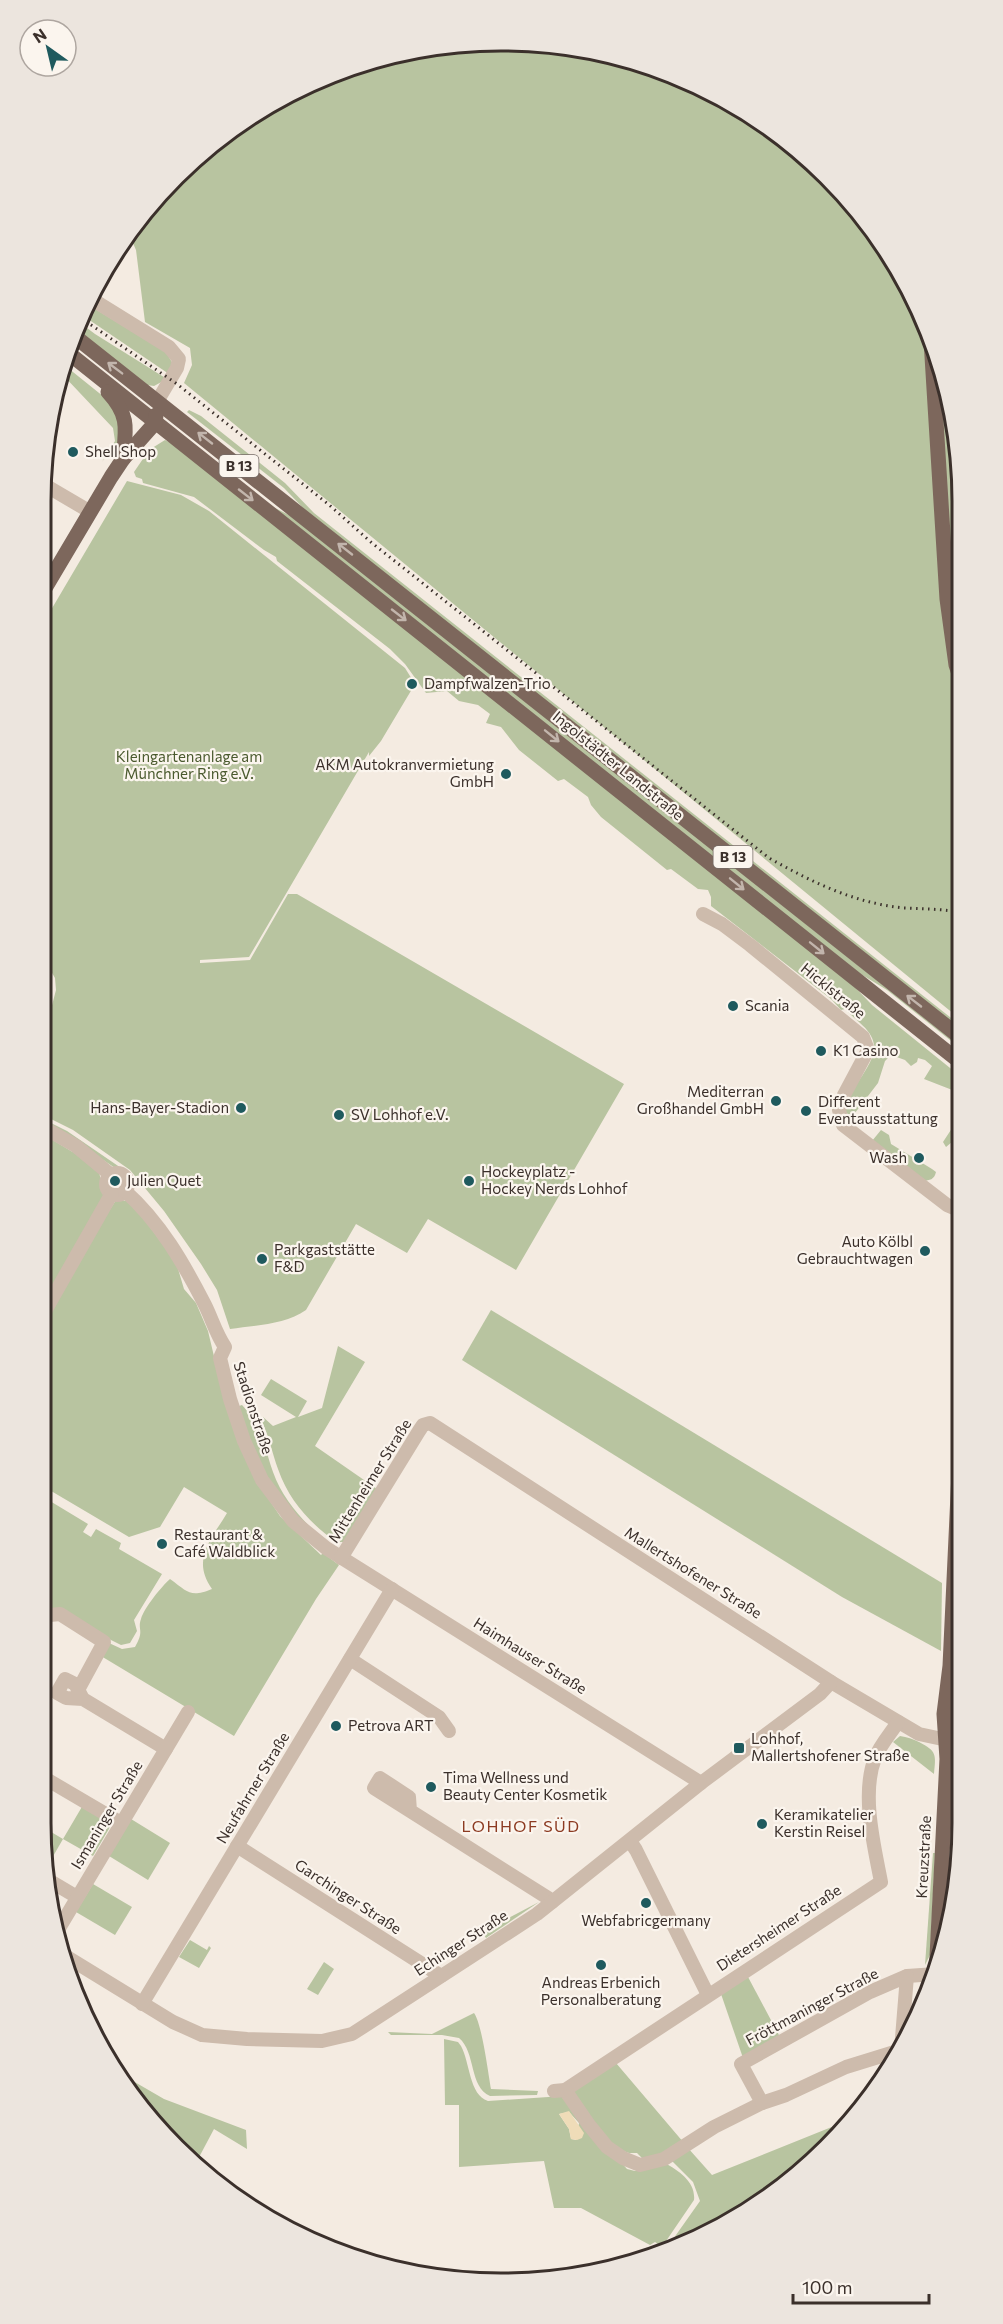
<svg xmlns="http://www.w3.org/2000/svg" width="1003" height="2324" font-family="Commissioner,sans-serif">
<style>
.green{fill:#b8c4a0;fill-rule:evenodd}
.sand{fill:#efdcb8}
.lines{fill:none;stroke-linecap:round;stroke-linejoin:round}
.minor{stroke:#cdbbac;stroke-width:14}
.major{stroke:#7d675c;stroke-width:15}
.rail{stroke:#3b302b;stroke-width:3;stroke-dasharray:1.5 4.5;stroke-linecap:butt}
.oneway{stroke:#c2b5ac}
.poi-dot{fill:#1f5a5e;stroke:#fbf5ee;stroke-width:2}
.labels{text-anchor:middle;stroke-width:4.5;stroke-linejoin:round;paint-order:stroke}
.shield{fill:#fbf5ee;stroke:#756b66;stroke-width:1.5}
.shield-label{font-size:14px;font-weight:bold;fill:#3b302b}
.poi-label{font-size:15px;fill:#3b302b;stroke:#fbf5ee;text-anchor:start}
.park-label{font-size:15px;fill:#4a5a2e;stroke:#fbf5ee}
.street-label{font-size:15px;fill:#3b302b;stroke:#fbf5ee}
.neighbourhood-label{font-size:16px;letter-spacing:1.5px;fill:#8c3b22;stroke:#fbf5ee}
.rim{fill:none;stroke:#3b302b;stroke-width:3}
</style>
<rect width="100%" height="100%" fill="#f4ebe1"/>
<g class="green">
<path d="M472 41 562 44 650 65 782 136 867 221 924 319 942 604 952 668 959 688 960 1019 184 383 192 365 190 348 145 322 136 250 129 234 155 197 221 136 298 88 383 56Z"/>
<path d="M87 304 166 352 173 364 169 374 82 315Z"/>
<path d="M79 322 95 334 167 379 154 386 147 385 76 329Z"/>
<path d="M936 358 959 441V648L952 597Z"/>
<path d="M63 364 114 405 119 413 118 444 113 447 102 462 115 441 113 428 62 374Z"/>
<path d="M189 410 201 416 285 483 314 513 960 1025V1031L306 511 284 488 187 412Z"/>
<path d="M165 440 171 443 850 982 872 1005 960 1076V1093L924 1079 932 1066 925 1060 918 1058 917 1062 911 1066 905 1060 891 1055 885 1061 878 1083 848 1122C833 1094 887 1064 871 1036 866 1026 853 1018 845 1009L841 1010 831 999 711 906V897L708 890 698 889 671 869 667 870 601 817 591 805 588 797 564 779 558 781 519 750 501 727 486 723 490 714 478 705 459 701 447 691 426 693 405 664 390 649 277 561 276 557 264 550 194 497 143 483 142 479 136 477 134 472 149 450Z"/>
<path d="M127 481 181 495 209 511 405 668 415 684 381 741 369 756V752L249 957 200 960V963L250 960 288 894H297L624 1084 516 1270 428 1219 407 1253 356 1224 306 1310C285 1325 255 1325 230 1329L217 1290 201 1264 164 1211 130 1170 73 1130 41 1114V1023L50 1013 56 990 55 978 48 966 47 954 41 934V627Z"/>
<path d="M273 507 293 517 960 1046V1048L887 990 859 973Z"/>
<path d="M960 1116 961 1154 956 1157 955 1155 959 1151 952 1142 946 1147 943 1142Z"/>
<path d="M41 1118 67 1131 124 1170 115 1168 68 1136 41 1122Z"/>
<path d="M881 1130 889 1135 891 1144 932 1169 936 1172C934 1180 930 1180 923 1181L902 1161H897L872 1141Z"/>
<path d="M41 1133 81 1157 99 1172 105 1198 41 1311Z"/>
<path d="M116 1200 127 1201 135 1207 176 1262 184 1289 196 1303 208 1331 226 1407 258 1483 280 1516 321 1555 323 1553 339 1565 316 1599 234 1736 101 1656 109 1643 122 1649 135 1647C145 1630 137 1630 141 1619 144 1608 162 1586 170 1579 188 1592 190 1598 212 1589 191 1559 211 1540 227 1513L184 1487 160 1527 129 1537 41 1485V1333L71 1271Z"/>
<path d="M491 1310 942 1583 941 1651 842 1597 462 1360Z"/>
<path d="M338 1346 365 1362 315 1446 377 1489 344 1542H336C310 1523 289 1501 278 1469 272 1453 269 1435 261 1420L263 1417 273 1426 296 1417 261 1395 271 1379 307 1401 298 1417 322 1408Z"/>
<path d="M242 1405C262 1426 264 1446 273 1472 282 1497 298 1515 316 1533L291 1513 268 1483 236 1407Z"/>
<path d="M45 1498 88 1524 83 1532 91 1537 96 1529 121 1543 119 1549 162 1574 134 1620 137 1631 130 1643 121 1645 41 1605V1505Z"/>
<path d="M962 1649V1822L947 1914V1913Z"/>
<path d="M900 1736C907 1737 913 1739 919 1742 937 1751 936 1755 934 1774L893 1742Z"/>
<path d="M83 1805 113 1822 93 1856 63 1839 48 1865 41 1826 63 1839Z"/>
<path d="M131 1819 170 1843 148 1880 109 1856Z"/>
<path d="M933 1853H935L930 1955 925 1965Z"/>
<path d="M93 1884 132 1907 115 1935 76 1912Z"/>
<path d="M539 1902 486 1938 482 1932Z"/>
<path d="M190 1940 207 1950 209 1946 211 1948 199 1968 179 1957Z"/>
<path d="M324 1962 334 1969 318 1995 307 1989Z"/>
<path d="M748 1977 780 2037 743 2058 721 1994Z"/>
<path d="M474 2013C482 2024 488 2072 491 2089L538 2091 537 2095 490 2096C469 2087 476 2052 459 2038L442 2035H391L388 2032 432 2034Z"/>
<path d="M444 2039 458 2042 461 2046C470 2062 469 2095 488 2101L563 2096 627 2169 635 2171 665 2163C679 2171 696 2182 694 2200L662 2247 655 2242 650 2245 581 2208H554L544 2161 459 2167V2105H445ZM569 2112 579 2123 576 2140 571 2139 569 2129 559 2114Z"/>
<path d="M616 2063 684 2143 668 2154 643 2159 637 2153H629L609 2146 572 2090Z"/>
<path d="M114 2070 164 2099 246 2130 247 2149 214 2129 197 2161 155 2126Z"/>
<path d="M854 2118 848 2126 732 2222 664 2252 700 2201 693 2182 671 2160 688 2148 712 2175Z"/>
</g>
<path class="sand" d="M569 2111 584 2133 582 2138 577 2140 571 2139 569 2129 559 2114Z"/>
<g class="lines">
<g class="minor">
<path d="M90 298 169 347 179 359 177 368 158 400"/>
<path d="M43 484 89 511"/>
<path d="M703 914 722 924 750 945 863 1037 868 1050 844 1095 839 1110 843 1125 947 1205 961 1211"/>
<path d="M41 1126 76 1146 111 1175"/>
<circle cx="117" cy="1184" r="11"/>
<path d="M125 1191C160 1222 184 1264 205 1305 212 1319 216 1334 225 1347L220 1358 230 1399 244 1441 262 1480 293 1521 326 1548 701 1783"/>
<path d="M41 1318 112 1193"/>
<path d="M341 1558 419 1431 423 1425 430 1423 831 1682 919 1734 947 1740"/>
<path d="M41 1609 50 1615 60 1614 104 1642 78 1690"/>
<path d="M350 1659 439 1717 449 1731"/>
<path d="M83 1699 66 1698 57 1693 65 1679 75 1684 83 1699 166 1749"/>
<path d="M41 1776 121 1823"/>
<path d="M410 1811 409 1797 380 1778 374 1788C432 1825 490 1861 548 1898L552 1902"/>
<path d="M630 1841 636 1850 708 1995"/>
<path d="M237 1846 441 1976"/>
<path d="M50 1881 77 1897"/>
<path d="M58 1930 188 1712"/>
<path d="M62 1954 173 2022 202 2035 247 2039 322 2041 352 2034 537 1914 701 1783 820 1694 831 1682"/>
<path d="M142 2004 392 1589"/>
<path d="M565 2090 589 2125 607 2147 623 2158 640 2165 664 2159 714 2127 762 2103 741 2064 870 1992 907 1976 936 1974"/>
<path d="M554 2091 565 2090 881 1882C874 1845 861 1794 875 1758 880 1745 891 1733 898 1722"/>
<path d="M762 2103 786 2095 846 2067 901 2050 907 1976"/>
</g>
<g class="major">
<path d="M73 335 960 1037"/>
<path d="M931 340 947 599 956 665 959 674"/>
<path d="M66 351 960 1062"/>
<path d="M108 392C130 416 126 429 123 459"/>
<path d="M41 595 111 477 123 459 155 423 156 415"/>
<path d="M936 1976 947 1759 944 1714 950 1666 961 1430"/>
</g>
<path class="rail" d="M81 318 177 384 328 504 372 543 769 858C812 882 854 903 904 908 923 909 941 909 960 912"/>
</g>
<defs><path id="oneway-shaft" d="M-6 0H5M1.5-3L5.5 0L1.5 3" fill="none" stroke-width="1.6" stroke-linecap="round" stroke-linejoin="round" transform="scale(1.5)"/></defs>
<g class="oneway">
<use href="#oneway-shaft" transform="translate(115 368) rotate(-143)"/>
<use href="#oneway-shaft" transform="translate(205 438) rotate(-142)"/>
<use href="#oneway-shaft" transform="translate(246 495) rotate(38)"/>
<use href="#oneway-shaft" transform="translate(345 549) rotate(-142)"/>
<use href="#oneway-shaft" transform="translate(399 615) rotate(38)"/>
<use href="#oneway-shaft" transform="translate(552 736) rotate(39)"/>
<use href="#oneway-shaft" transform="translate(737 884) rotate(39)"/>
<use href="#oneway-shaft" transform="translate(817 948) rotate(39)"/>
<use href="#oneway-shaft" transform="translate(914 1001) rotate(-142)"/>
</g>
<g class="poi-dot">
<circle cx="73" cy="452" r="6"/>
<circle cx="412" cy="684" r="6"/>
<circle cx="506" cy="774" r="6"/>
<circle cx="733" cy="1006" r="6"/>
<circle cx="821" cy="1051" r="6"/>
<circle cx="776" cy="1101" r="6"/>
<circle cx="241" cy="1108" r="6"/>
<circle cx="806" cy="1111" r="6"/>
<circle cx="339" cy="1115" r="6"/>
<circle cx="919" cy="1158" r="6"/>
<circle cx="115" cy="1181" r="6"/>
<circle cx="469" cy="1181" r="6"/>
<circle cx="925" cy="1251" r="6"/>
<circle cx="262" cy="1259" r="6"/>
<circle cx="162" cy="1544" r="6"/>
<circle cx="336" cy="1726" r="6"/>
<rect x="733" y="1742" width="12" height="12" rx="3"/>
<circle cx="431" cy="1787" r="6"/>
<circle cx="762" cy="1824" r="6"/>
<circle cx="646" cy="1903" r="6"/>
<circle cx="601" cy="1965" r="6"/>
</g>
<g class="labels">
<g class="shield">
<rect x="219.5" y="455" width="39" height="22" rx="4.5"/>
<rect x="713.5" y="846" width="39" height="22" rx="4.5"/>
</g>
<g class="shield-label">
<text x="239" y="471">B 13</text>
<text x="733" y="862">B 13</text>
</g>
<g class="poi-label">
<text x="85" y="457">Shell Shop</text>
<text x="424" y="689">Dampfwalzen-Trio</text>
<text x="494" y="770" text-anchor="end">AKM Autokranvermietung<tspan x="494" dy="17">GmbH</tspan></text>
<text x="745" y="1011">Scania</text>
<text x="833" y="1056">K1 Casino</text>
<text x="764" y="1097" text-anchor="end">Mediterran<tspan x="764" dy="17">Großhandel GmbH</tspan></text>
<text x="818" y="1107">Different<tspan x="818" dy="17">Eventausstattung</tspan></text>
<text x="229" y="1113" text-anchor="end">Hans-Bayer-Stadion</text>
<text x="351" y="1120">SV Lohhof e.V.</text>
<text x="907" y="1163" text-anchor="end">Wash</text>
<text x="481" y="1177">Hockeyplatz -<tspan x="481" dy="17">Hockey Nerds Lohhof</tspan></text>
<text x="127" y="1186">Julien Quet</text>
<text x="913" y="1247" text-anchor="end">Auto Kölbl<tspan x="913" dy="17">Gebrauchtwagen</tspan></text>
<text x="274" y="1255">Parkgaststätte<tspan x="274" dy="17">F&amp;D</tspan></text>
<text x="174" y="1540">Restaurant &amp;<tspan x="174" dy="17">Café Waldblick</tspan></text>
<text x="348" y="1731">Petrova ART</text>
<text x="751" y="1744">Lohhof,<tspan x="751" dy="17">Mallertshofener Straße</tspan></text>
<text x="443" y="1783">Tima Wellness und<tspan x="443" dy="17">Beauty Center Kosmetik</tspan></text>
<text x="774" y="1820">Keramikatelier<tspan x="774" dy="17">Kerstin Reisel</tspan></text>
<text x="646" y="1926" text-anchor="middle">Webfabricgermany</text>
<text x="601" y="1988" text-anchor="middle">Andreas Erbenich<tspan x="601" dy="17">Personalberatung</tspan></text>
</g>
<g class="park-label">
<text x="189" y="762">Kleingartenanlage am<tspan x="189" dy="17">Münchner Ring e.V.</tspan></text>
</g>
<g class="street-label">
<text transform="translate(618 766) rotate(39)" y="5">Ingolstädter Landstraße</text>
<text transform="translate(833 991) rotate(39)" y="5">Hicklstraße</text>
<text transform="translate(253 1408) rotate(72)" y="5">Stadionstraße</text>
<text transform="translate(370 1481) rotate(-58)" y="5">Mittenheimer Straße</text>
<text transform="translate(693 1573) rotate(32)" y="5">Mallertshofener Straße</text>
<text transform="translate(530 1656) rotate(32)" y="5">Haimhauser Straße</text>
<text transform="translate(253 1788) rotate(-59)" y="5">Neufahrner Straße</text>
<text transform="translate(107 1815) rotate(-59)" y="5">Ismaninger Straße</text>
<text transform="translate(924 1857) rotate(-87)" y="5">Kreuzstraße</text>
<text transform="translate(348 1897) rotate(33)" y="5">Garchinger Straße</text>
<text transform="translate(779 1928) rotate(-33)" y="5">Dietersheimer Straße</text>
<text transform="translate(461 1943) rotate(-33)" y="5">Echinger Straße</text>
<text transform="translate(812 2007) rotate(-28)" y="5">Fröttmaninger Straße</text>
</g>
<g class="neighbourhood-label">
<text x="521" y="1832">LOHHOF SÜD</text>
</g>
</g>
<path d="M0 0H1003V2324H0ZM501 51H502A450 450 0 0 1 952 501V1823A450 450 0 0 1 502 2273H501A450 450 0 0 1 51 1823V501A450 450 0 0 1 501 51Z" fill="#ece5de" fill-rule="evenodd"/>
<path class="rim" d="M501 51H502A450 450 0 0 1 952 501V1823A450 450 0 0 1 502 2273H501A450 450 0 0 1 51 1823V501A450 450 0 0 1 501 51Z"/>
<g transform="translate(48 48) rotate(326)"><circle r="28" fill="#fbf5ee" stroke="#aea6a0" stroke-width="1.5"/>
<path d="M0-4.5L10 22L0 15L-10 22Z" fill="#1f5a5e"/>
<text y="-9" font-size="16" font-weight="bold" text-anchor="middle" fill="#3b302b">N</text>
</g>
<path d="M793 2294v9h136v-9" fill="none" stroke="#3b302b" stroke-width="3"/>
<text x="802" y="2294" font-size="18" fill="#3b302b" stroke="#fbf5ee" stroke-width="4.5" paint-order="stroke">100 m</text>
</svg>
